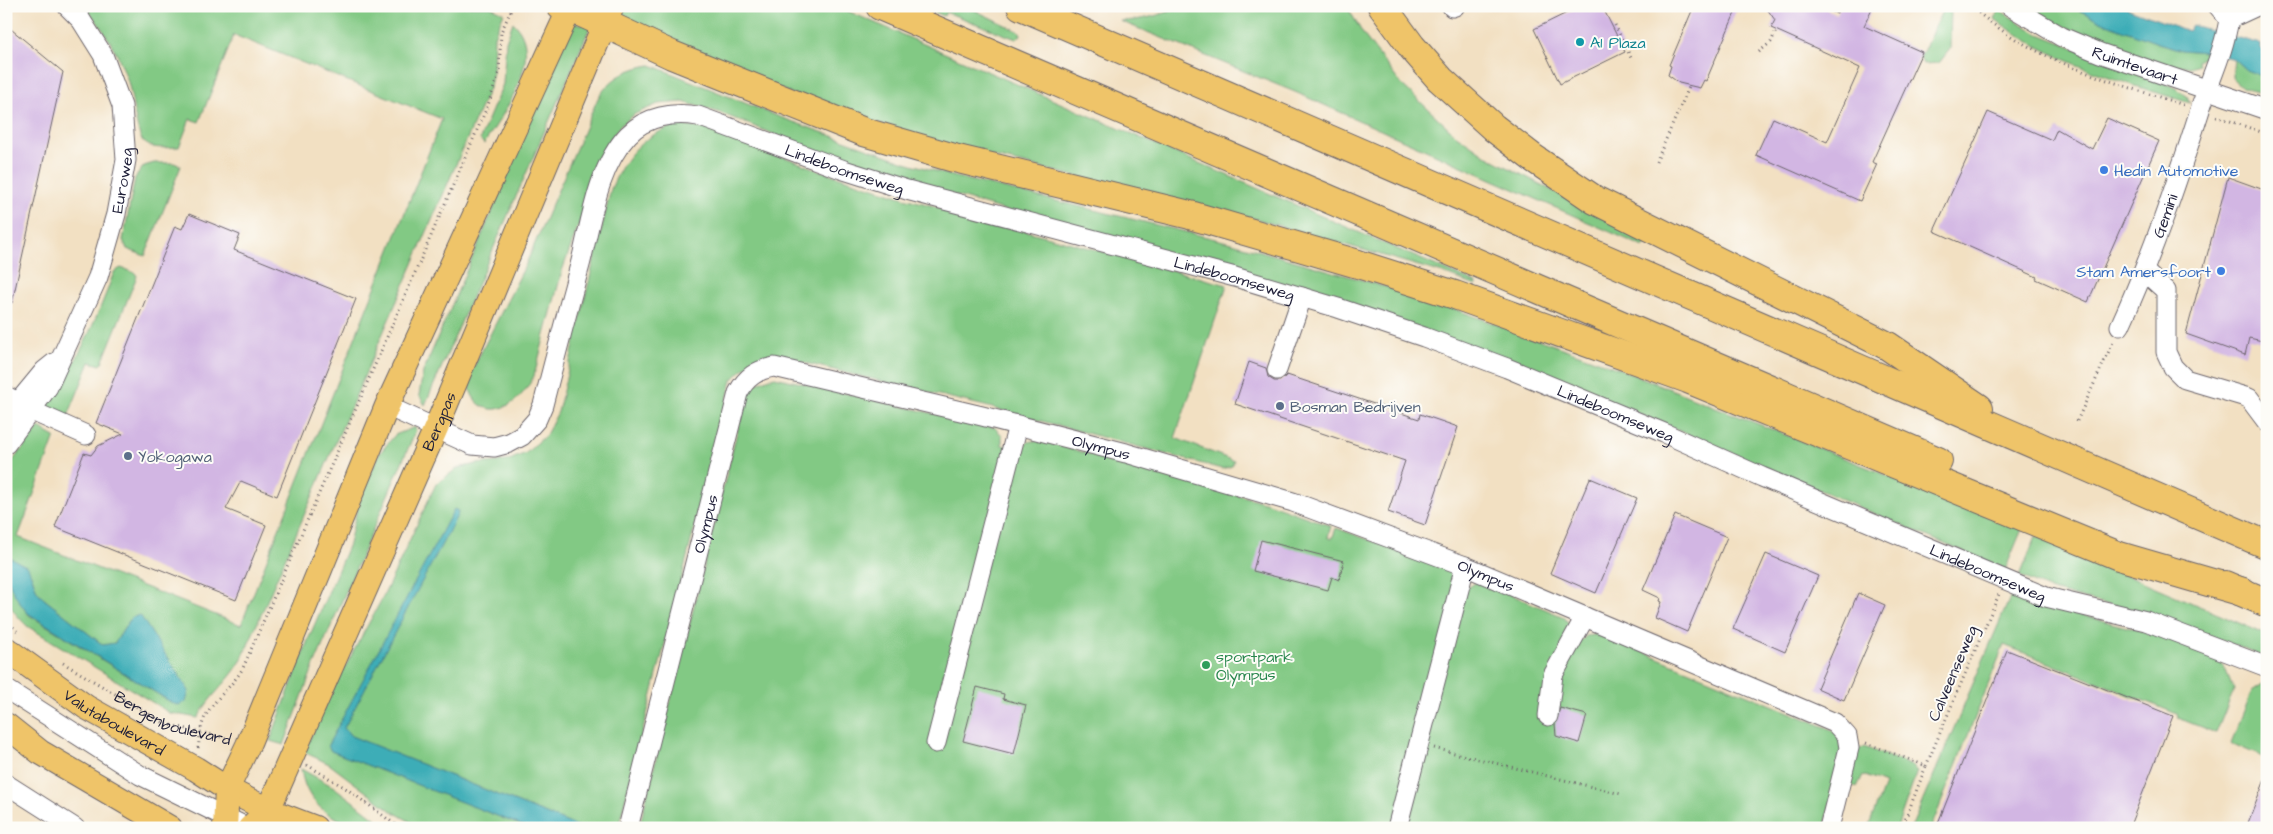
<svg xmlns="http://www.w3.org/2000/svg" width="2273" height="834" font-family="'Architects Daughter',sans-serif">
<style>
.green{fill:#82c984;stroke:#527660}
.water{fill:#3dadb7;stroke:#306879}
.building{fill:#d2b6e3}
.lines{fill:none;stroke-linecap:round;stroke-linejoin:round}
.minor-casing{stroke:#6b646a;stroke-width:21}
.major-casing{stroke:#6b646a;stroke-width:26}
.highway-casing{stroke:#6b646a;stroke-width:30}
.path{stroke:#6b646a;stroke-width:3;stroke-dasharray:1 4;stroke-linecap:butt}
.minor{stroke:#fff;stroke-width:19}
.major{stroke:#efc469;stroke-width:24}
.highway{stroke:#efc469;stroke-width:28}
.culture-dot{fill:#0f9aa8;stroke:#fdfcf7;stroke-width:2}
.shop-dot{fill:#3f7fe0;stroke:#fdfcf7;stroke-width:2}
.service-dot{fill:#5c6f8a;stroke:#fdfcf7;stroke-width:2}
.leisure-dot{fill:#2e9e5b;stroke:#fdfcf7;stroke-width:2}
.labels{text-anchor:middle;stroke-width:4;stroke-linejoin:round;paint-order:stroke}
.culture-label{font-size:16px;fill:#0d838f;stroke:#fdfcf7;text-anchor:start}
.street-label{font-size:16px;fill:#22223b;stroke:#fdfcf7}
.shop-label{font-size:16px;fill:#366cbe;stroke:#fdfcf7;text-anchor:start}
.service-label{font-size:16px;fill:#4e5e75;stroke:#fdfcf7;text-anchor:start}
.leisure-label{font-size:16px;fill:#27864d;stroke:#fdfcf7;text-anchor:start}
</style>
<rect width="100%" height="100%" fill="#fdfcf7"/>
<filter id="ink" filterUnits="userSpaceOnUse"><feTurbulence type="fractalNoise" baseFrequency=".02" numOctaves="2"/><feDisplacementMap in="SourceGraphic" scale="10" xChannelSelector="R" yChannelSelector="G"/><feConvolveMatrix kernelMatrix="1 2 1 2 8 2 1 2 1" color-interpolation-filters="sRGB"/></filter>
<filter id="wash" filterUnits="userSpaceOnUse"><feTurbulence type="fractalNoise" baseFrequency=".0096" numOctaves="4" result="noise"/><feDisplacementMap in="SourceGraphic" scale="20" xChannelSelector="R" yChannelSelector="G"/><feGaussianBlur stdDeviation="1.12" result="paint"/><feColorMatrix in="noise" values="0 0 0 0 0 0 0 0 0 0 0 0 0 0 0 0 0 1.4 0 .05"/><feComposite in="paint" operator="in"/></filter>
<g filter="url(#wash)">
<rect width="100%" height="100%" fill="#f2e0c2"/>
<g class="green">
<path d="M84 6H489L504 13 494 36 493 72 490 86 241 661C228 683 209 696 198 718L170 713 27 626C7 606 6 601 6 573L23 607 29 615 174 704 131 618 115 643 103 645 44 599 37 591 31 574 8 559 6 563V469L39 428 55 437 18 537 241 625 442 119 234 35 199 122 190 119 179 147C167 147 152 151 143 141 136 134 132 92 127 79 118 52 103 27 84 6Z"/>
<path d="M622 6H836L1476 283V286L1443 273 1260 220 940 144 787 92 622 17 619 13Z"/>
<path d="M921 6H966L1020 32 1021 35 1016 39 946 12 944 16Z"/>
<path d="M1184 6H1347L1363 34 1400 83 1455 134 1488 157 1647 240 1644 247 1295 92 1120 21C1142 21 1163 14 1184 6Z"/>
<path d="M1951 6 1950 49 1939 63 1923 64 1920 58 1944 7Z"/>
<path d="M2026 6H2070L2107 24 2158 43 2182 50 2206 52 2204 57 2197 61 2198 64 2190 67 2180 65 2178 71C2125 53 2074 34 2026 6Z"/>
<path d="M1999 10 2039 34 2176 88 2187 96 2190 103C2123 82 2051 62 1995 19Z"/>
<path d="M513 22C547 55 503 114 484 144L480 139 503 84 506 41Z"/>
<path d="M568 23 591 25 425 405 419 395 423 372 494 207 528 109Z"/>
<path d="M2234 59 2246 70 2267 78V97L2242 87 2232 78Z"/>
<path d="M651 65 777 116 905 162 956 177 1232 243 1418 296 1620 369 2022 529 2005 570 1764 466 1510 361 846 163 718 112 683 102 658 104 635 114 620 126 609 141 562 271 534 376C527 389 518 402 504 407 482 416 465 395 470 374L526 264 598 98C611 78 628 68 651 65Z"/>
<path d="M678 125 713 130 821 171 904 198 1227 285 1175 438 1234 461 1232 466 1222 469 985 406 776 356C759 357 742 368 732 380L618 828H581L351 736 344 728 458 511 328 745 331 751 528 828H421L390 810 329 764 304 752 326 702 383 597 436 484 458 468 476 464 507 461 526 453 546 435 558 412 611 189C625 156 642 135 678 125Z"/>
<path d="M154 163H174L181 166 145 256 127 249 123 240 135 178 144 166Z"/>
<path d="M121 268 135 273 137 276 101 365 90 362 68 416 48 410V406C76 364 97 320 114 272Z"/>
<path d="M775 377 996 428 1002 436V445L1021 450 1028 442 1038 440 1268 503 1331 526 1328 537 1332 539 1336 528 1445 567 1450 571 1452 579 1469 587 1478 581 1564 617 1569 624V630L1581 641 1586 636 1600 634 1830 729 1836 733 1843 747 1825 828H639L745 400C750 385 761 380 775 377Z"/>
<path d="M415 427 416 430 312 670 284 745 270 741 308 640 349 544 359 500 379 454 395 435Z"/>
<path d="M2036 536 2267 635V658L2164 618 2052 591 2020 576Z"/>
<path d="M2012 593 2059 609 2168 638 2215 656 2224 666 2234 690 2216 733 2178 718 2177 714 2004 645 1931 828H1911Z"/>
<path d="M2267 681V759L2231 743 2252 691Z"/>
<path d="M1864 747 1910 765 1917 771 1897 828H1868L1885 784 1863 775 1857 787 1845 783 1857 750Z"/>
<path d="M301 769 334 787 388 828C348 828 307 815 301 769Z"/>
</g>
<g class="water">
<path d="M2070 6H2121L2188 31 2192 25 2260 44V48L2267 55V78L2246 70 2234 59 2206 52 2182 50 2158 43 2107 24Z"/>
<path d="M454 509 458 511 457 516 344 728 351 736 581 828H528L331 751 328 745Z"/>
<path d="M11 558 28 567 37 591 44 599 103 645 115 643 131 618 140 615 189 691 186 702 179 705 174 704 29 614C18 603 1 575 8 559Z"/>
</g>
<g id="blocks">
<g class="building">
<path d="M1581 6H1602L1625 52 1560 84 1534 29Z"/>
<path d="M1694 6H1738L1706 81 1704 80 1700 88 1679 83 1668 75 1671 66 1669 65Z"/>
<path d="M1765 6H1820L1837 14 1840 6H1873L1864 26 1922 52 1872 162 1877 164 1860 201 1756 155 1773 118 1827 142 1860 68 1771 28 1775 20Z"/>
<path d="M6 25 63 72 12 303 6 302Z"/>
<path d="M1988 112 2052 140 2057 129 2092 149 2107 118 2159 141 2088 302 2036 279 2037 277 1934 231Z"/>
<path d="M2228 177 2267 191V342L2249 338 2245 355 2186 334Z"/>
<path d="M189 214 240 235 234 250 356 299 277 496 241 481 226 509 266 525 236 600 55 527 84 453 91 455 98 446 123 434 96 423 175 226 182 229Z"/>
<path d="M1249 362 1266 368 1268 377 1274 381H1280L1287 375 1419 419 1420 414 1458 427 1425 525 1388 512 1405 461 1235 404Z"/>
<path d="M1590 478 1637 498 1596 593 1550 573Z"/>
<path d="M1675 515 1727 537 1687 632 1655 618 1661 602 1659 601 1660 598 1643 590Z"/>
<path d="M1261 540 1344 561 1339 580 1332 577 1328 590 1253 571Z"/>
<path d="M1766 554 1818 576 1785 652 1733 629Z"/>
<path d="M1858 593 1885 605 1844 700 1817 688Z"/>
<path d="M2007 650 2173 716 2129 828H1936Z"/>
<path d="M977 687 1004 694 1003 699 1026 705 1014 754 963 741Z"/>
<path d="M1560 708 1587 715 1579 743 1556 736 1555 724Z"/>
<path d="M2266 777 2267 828H2246Z"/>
</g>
</g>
</g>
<g filter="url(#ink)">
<use href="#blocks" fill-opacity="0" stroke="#6b646a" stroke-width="1"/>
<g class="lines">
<defs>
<g id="minor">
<path id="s2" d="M2010 6 2062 37 2100 53 2267 110"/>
<path d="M1452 7 1455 6"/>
<path d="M2229 19 2257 6"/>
<path d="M2145 272 2166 291V352L2173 367 2185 379 2249 398 2267 422"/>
<path id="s3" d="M2120 326C2152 256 2176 185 2199 113 2209 81 2224 52 2229 19L2218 6"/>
<path d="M1277 370 1302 297"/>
<path d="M10 398 32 411 86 435"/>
<path id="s4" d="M387 406 472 445 494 447 509 443 522 436 537 419 543 405C555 358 567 312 580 265 591 223 597 168 628 135 646 116 673 112 698 116L844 170 907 190 1235 277 1338 308 1424 337 1507 368 1664 433 1762 477 2046 597 2146 621 2267 667"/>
<path d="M6 417 44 371 54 363"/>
<path id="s5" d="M6 444 48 387 98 277 116 214 126 160 122 106 103 55 81 20 67 6"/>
<path d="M6 689 140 775 248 828"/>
<path d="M1548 716 1553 675 1585 617"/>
<path d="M936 743 1018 425"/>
<path d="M6 784 75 828"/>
<path id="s6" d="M628 828 738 393C746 377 757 370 774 367L982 416 1126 453 1293 502 1465 566 1835 723 1847 736 1849 748 1829 828"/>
<path d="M1397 828 1465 566"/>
</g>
<g id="major">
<path id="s7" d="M6 649 86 707 196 769 227 789 268 810 315 828"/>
<path d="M6 725 40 752 170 828"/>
<path d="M225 828 227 789 248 745 387 406 571 6"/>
<path id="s8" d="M250 828 268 810 436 428 612 6"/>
</g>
<g id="highway">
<path d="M561 6 582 13 672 55 759 90 864 132 954 158 1190 215 1358 264 1455 295 1688 379 2119 556 2243 592"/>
<path d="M880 6 1938 461"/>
<path d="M1021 6 2267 545"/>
<path d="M1382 6 1412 47 1440 79 1494 128 1533 158 1595 200 1888 346 1979 408"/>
<path d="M2225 585 2267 603"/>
</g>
</defs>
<use href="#minor" class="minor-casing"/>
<use href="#major" class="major-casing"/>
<use href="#highway" class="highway-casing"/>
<g class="path">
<path d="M1971 6C2030 60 2110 81 2184 105"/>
<path d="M1615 25 1631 58"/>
<path d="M1759 52 1771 42 1776 31"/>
<path d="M2216 116 2267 134"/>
<path d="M1656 162 1690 85"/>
<path d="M2077 421 2114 340"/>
<path d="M6 620 17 631"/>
<path id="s1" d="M63 663 166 724 230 739"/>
<path d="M1866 743 1926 766 1902 828"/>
<path d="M198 748C200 738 200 727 205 717 214 699 233 686 243 668L488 105 499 72 501 32 513 6"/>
<path d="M1434 748 1621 794"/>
<path d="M307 765 347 789 400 828"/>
<path d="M1926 766 1999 594"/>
</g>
<use href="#minor" class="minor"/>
<use href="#major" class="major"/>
<use href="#highway" class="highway"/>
</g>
</g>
<circle class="culture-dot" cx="1580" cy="42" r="5"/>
<g class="shop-dot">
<circle cx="2104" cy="170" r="5"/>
<circle cx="2221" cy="271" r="5"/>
</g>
<g class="service-dot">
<circle cx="1280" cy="406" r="5"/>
<circle cx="128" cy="456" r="5"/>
</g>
<circle class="leisure-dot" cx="1206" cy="665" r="5"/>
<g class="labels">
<g class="culture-label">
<text x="1590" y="48">A1 Plaza</text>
</g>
<g class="street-label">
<text dy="6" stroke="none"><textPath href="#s2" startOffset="139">Ruimtevaart</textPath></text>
<text dy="6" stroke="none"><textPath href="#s4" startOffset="700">Lindeboomseweg</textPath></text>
<text dy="6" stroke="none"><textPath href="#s5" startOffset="291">Euroweg</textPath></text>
<text dy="6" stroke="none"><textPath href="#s3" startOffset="119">Gemini</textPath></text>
<text dy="6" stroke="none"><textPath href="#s4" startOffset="1105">Lindeboomseweg</textPath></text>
<text dy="6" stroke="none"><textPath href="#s4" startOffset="1510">Lindeboomseweg</textPath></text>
<text dy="6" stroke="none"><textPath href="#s8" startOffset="450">Bergpas</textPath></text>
<text dy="6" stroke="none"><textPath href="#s6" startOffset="832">Olympus</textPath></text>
<text dy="6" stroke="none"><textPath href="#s6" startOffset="314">Olympus</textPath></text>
<text dy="6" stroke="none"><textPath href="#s4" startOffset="1915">Lindeboomseweg</textPath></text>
<text dy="6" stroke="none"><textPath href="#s6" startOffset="1238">Olympus</textPath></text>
<text transform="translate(1952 673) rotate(-67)" y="6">Calveenseweg</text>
<text dy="6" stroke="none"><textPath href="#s1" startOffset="124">Bergenboulevard</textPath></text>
<text dy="6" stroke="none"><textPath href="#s7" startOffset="131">Valutaboulevard</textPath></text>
</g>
<g class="shop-label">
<text x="2114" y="176">Hedin Automotive</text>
<text x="2211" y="277" text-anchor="end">Stam Amersfoort</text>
</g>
<g class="service-label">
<text x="1290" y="412">Bosman Bedrijven</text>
<text x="138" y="462">Yokogawa</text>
</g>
<g class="leisure-label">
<text x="1216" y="662">sportpark<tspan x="1216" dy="18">Olympus</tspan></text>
</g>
</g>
<rect width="2273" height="834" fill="none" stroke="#fdfcf7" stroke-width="25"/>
</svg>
